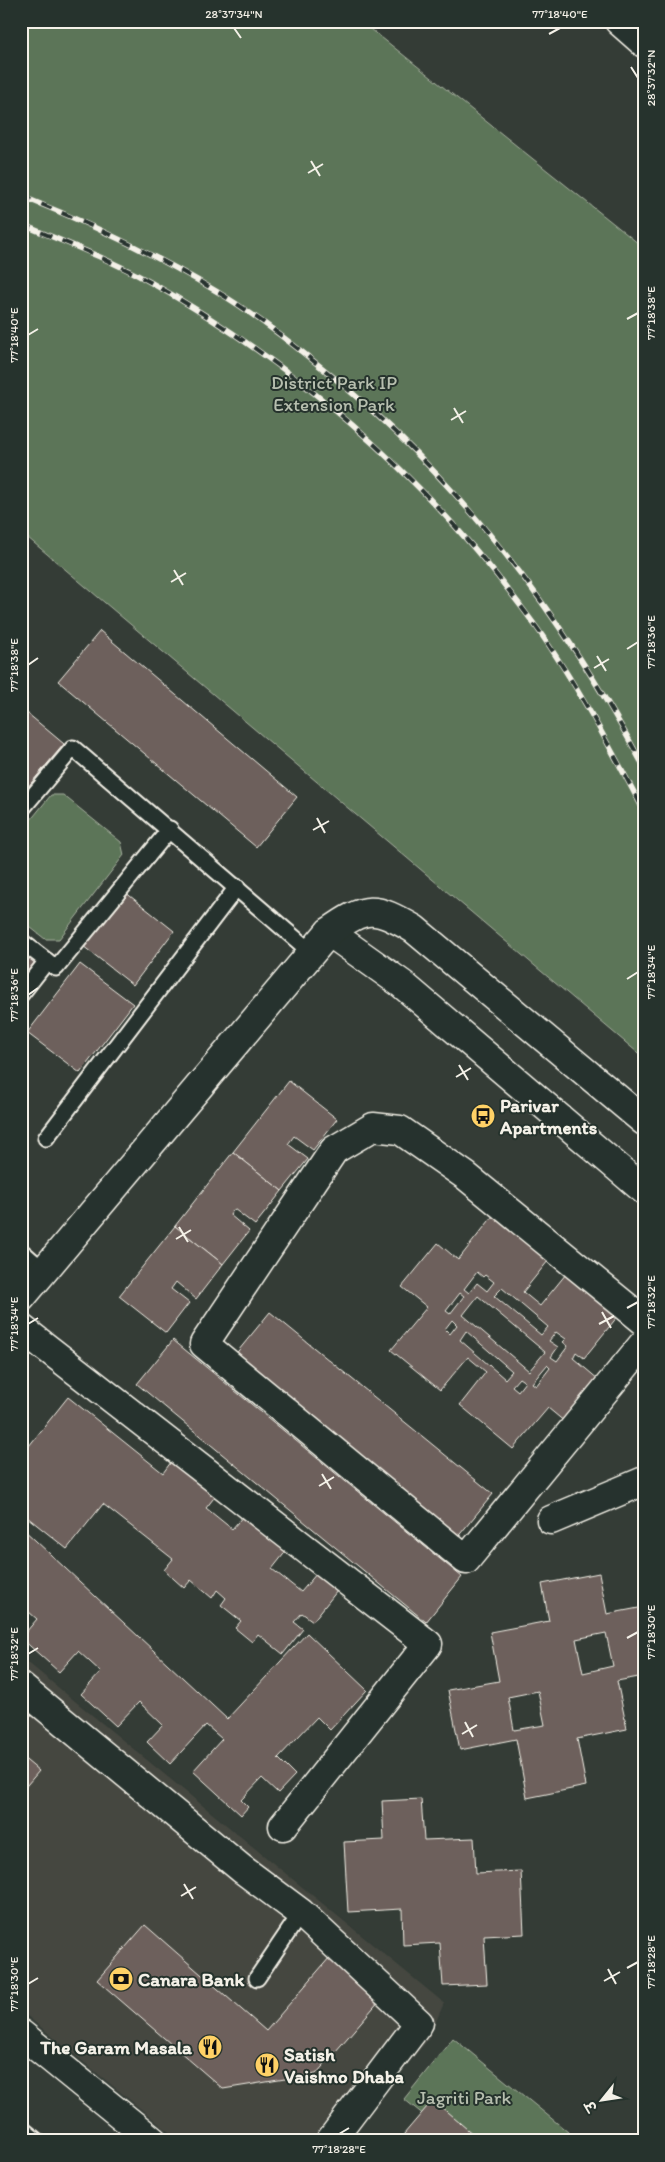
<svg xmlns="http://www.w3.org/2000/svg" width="665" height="2162" font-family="Itim,'Playpen Sans Deva',sans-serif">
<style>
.built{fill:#454741}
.green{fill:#5c7459;stroke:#a8b2a0}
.building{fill:#6d605b;stroke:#f4f1e8;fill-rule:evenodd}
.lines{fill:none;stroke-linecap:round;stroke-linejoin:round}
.service-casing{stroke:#f4f1e8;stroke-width:19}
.minor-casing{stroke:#f4f1e8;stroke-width:31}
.tertiary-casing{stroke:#f4f1e8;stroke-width:31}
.service{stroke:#26332d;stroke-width:15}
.minor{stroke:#26332d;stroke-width:28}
.tertiary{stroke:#26332d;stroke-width:28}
.rail-casing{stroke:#f4f1e8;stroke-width:5.5}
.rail{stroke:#26332d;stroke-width:4;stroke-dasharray:11;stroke-linecap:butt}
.ticks{fill:none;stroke:#f4f1e8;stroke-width:2}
.labels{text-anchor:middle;stroke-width:4;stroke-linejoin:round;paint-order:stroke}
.park-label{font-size:19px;fill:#b7bfaf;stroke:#26332d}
.poi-label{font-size:19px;font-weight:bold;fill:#f4f1e8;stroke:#26332d;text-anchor:start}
.neatline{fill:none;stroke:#f4f1e8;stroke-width:2}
.ticks-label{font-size:12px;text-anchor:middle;fill:#f4f1e8}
</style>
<rect width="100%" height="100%" fill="#343c36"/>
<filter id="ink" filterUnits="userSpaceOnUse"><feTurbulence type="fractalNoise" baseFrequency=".02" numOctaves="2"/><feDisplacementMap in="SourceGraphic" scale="10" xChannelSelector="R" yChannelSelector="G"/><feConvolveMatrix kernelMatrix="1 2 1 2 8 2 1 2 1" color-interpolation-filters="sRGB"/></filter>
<g filter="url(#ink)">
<path class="built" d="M21 1657 444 2003 428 2040 339 2141H180L21 2011Z"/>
<g class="green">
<path d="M21 21H361L644 248V1058L21 532Z"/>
<path d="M51 795H63L121 842 124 855 59 939H45L21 920V832Z"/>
<path d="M453 2038 579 2141H456L404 2099Z"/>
</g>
<g class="building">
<path d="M100 631 297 797 256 847 58 681Z"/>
<path d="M21 708 64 744 21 795Z"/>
<path d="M125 892 174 931 133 985 83 946Z"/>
<path d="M21 951 36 962 21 981Z"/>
<path d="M80 964 133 1004 80 1073 27 1033Z"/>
<path d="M289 1081 337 1119 313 1150 294 1136 288 1144 308 1159 282 1191 233 1152Z"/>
<path d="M233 1152 282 1191 255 1225 234 1209 230 1215 249 1231 223 1264 175 1226Z"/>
<path d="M493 1216 548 1261 523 1292 540 1306 566 1274 618 1316 584 1358 576 1352 573 1358 605 1385 571 1427 548 1408 513 1449 460 1405 486 1372 468 1357 440 1390 391 1350 427 1307 402 1287 438 1243 458 1260ZM477 1272 483 1277 485 1275 494 1282 487 1291 477 1283 469 1293 464 1289ZM502 1288 548 1327 541 1335 494 1296ZM460 1293 464 1296 450 1314 446 1311ZM478 1296 545 1352 529 1371 463 1315ZM452 1320 457 1325 450 1334 445 1329ZM466 1331 512 1371 505 1379 460 1340ZM556 1332 566 1339 563 1342 568 1346 557 1361 551 1357 558 1347 549 1341ZM547 1365 550 1368 536 1386 532 1383ZM519 1378 525 1382 518 1391 512 1386Z"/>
<path d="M175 1226 223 1264 196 1299 176 1282 171 1289 189 1303 166 1333 119 1296Z"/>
<path d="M270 1312 493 1494 456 1539 234 1356Z"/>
<path d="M173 1340 462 1577 426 1622 137 1384Z"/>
<path d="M68 1397 163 1473 174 1458 217 1494 206 1508 232 1529 244 1515 287 1550 272 1569 301 1592 317 1573 337 1591 313 1621 302 1613 294 1622 303 1629 283 1654 258 1634 252 1642 235 1628 241 1621 221 1605 226 1598 217 1590 212 1598 191 1580 184 1588 164 1570 173 1559 103 1504 67 1549 27 1517 21 1522V1456Z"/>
<path d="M21 1527 227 1719 307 1633 367 1690 330 1730 317 1717 278 1758 295 1775 278 1793 262 1778 241 1800 248 1807 241 1815 193 1771 222 1739 206 1725 170 1764 147 1742 163 1725 139 1702 116 1726 81 1694 101 1672 78 1651 59 1672 21 1638 37 1619 21 1605Z"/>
<path d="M599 1573 607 1614 644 1607V1676L617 1681 627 1729 577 1739 586 1786 527 1798 516 1739 460 1750 448 1690 499 1681 490 1632 549 1621 542 1584ZM606 1633 613 1666 583 1673 576 1639ZM538 1691 545 1725 514 1730 508 1697Z"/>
<path d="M21 1756 39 1771 21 1792Z"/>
<path d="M421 1799 424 1840 474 1838 476 1873 521 1871 524 1934 484 1936 487 1984 443 1986 440 1943 403 1945 402 1909 348 1912 344 1842 384 1840 382 1801Z"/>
<path d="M145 1925 266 2031 330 1957 380 2000 316 2074 223 2089 97 1980Z"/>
<path d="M433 2100 481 2141H398Z"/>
</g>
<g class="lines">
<defs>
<g id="service">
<path d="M21 810 73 748 312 953"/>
<path d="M21 941 56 968 170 829"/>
<path d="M21 994 47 961"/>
<path d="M46 1138 237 887"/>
<path d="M21 1251 44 1271"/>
<path d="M257 1978 301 1913"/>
<path d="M21 2128 37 2141"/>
</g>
<g id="minor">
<path d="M644 1321 466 1176 400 1130 373 1127 334 1150 204 1344 466 1560 644 1343"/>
<path d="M21 1328 428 1644 283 1826"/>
<path d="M551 1520 644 1481"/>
<path d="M21 1687 242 1869 301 1913 419 2023 330 2141"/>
<path d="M21 2034 153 2141"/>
</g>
<g id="tertiary">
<path d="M619 21 644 43"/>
<path d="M329 932 402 984 644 1190"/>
<path d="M21 1298 329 932C367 905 374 906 414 929L644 1121"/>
</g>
</defs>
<use href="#service" class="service-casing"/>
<use href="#minor" class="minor-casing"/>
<use href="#tertiary" class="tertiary-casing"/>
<use href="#service" class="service"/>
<use href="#minor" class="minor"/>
<use href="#tertiary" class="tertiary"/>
<defs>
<g id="rail">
<path d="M21 196C89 223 154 254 216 291 250 311 281 335 311 359 452 470 560 610 644 767"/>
<path d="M21 224C64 242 109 259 150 282 305 370 433 484 537 628 578 686 611 749 644 811"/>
</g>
</defs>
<use href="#rail" class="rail-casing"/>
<use href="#rail" class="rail"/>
</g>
</g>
<path class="ticks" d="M234 28 241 38M549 34 560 28M631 67 638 78M311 161 320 176M308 173 323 164M627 319 638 313M28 335 38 329M454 408 463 423M451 420 466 411M174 570 183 585M171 582 186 573M627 649 638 642M597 656 606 671M28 665 38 658M594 668 609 659M317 818 325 833M313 830 329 821M627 979 638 972M28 995 38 988M459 1065 468 1080M456 1077 471 1068M179 1227 188 1242M176 1239 191 1230M627 1308 638 1302M602 1312 611 1328M28 1324 38 1318M599 1324 614 1316M322 1474 331 1489M319 1486 334 1477M627 1638 638 1632M28 1654 38 1648M465 1722 473 1737M462 1734 477 1725M184 1884 193 1899M181 1896 196 1887M627 1968 638 1962M608 1969 616 1984M604 1981 620 1972M28 1984 38 1978M339 2134 349 2128"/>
<defs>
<symbol id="bus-disc" viewBox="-11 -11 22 22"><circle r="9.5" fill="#ffd166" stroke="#26332d"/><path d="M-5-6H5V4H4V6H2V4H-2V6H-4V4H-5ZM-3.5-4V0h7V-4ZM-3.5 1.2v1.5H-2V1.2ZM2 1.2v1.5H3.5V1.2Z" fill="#111"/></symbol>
<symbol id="bank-disc" viewBox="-11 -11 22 22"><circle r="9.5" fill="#ffd166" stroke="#26332d"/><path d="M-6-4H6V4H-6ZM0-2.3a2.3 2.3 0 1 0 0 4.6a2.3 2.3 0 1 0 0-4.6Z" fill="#111"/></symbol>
<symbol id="restaurant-disc" viewBox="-11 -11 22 22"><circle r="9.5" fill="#ffd166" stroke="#26332d"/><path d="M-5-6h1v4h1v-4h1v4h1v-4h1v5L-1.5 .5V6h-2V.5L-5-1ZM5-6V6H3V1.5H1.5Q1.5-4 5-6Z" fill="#111"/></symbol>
</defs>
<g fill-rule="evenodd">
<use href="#bus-disc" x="469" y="1102" width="28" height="28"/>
<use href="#bank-disc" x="107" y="1965" width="28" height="28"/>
<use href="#restaurant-disc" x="196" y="2033" width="28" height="28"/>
<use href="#restaurant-disc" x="253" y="2051" width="28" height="28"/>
</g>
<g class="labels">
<g class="park-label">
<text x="334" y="389">District Park IP<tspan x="334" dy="22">Extension Park</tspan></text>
<text x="464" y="2104">Jagriti Park</text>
</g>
<g class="poi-label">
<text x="500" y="1112">Parivar<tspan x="500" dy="22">Apartments</tspan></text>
<text x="138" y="1986">Canara Bank</text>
<text x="192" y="2054" text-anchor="end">The Garam Masala</text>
<text x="284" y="2061">Satish<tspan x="284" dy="22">Vaishno Dhaba</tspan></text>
</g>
</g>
<rect width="665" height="2162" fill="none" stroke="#26332d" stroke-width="55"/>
<g transform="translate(602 2100) rotate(240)" stroke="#26332d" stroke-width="4" paint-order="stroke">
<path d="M0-4L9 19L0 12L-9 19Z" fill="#f4f1e8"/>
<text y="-8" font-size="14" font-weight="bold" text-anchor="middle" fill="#f4f1e8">उ</text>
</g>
<rect x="28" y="28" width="610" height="2106" class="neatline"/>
<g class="ticks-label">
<text x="234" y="18">28°37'34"N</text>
<text x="560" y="18">77°18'40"E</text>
<text transform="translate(651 78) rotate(-90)" y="4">28°37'32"N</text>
<text transform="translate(651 313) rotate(-90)" y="4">77°18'38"E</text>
<text transform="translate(14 335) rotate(-90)" y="4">77°18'40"E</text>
<text transform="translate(651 642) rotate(-90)" y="4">77°18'36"E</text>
<text transform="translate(14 665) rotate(-90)" y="4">77°18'38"E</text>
<text transform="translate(651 972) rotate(-90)" y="4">77°18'34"E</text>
<text transform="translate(14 995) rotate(-90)" y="4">77°18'36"E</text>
<text transform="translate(651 1302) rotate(-90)" y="4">77°18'32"E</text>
<text transform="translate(14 1324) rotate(-90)" y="4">77°18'34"E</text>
<text transform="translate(651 1632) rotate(-90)" y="4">77°18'30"E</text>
<text transform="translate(14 1654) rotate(-90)" y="4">77°18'32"E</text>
<text transform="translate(651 1962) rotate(-90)" y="4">77°18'28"E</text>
<text transform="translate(14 1984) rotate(-90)" y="4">77°18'30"E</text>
<text x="339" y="2153">77°18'28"E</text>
</g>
</svg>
